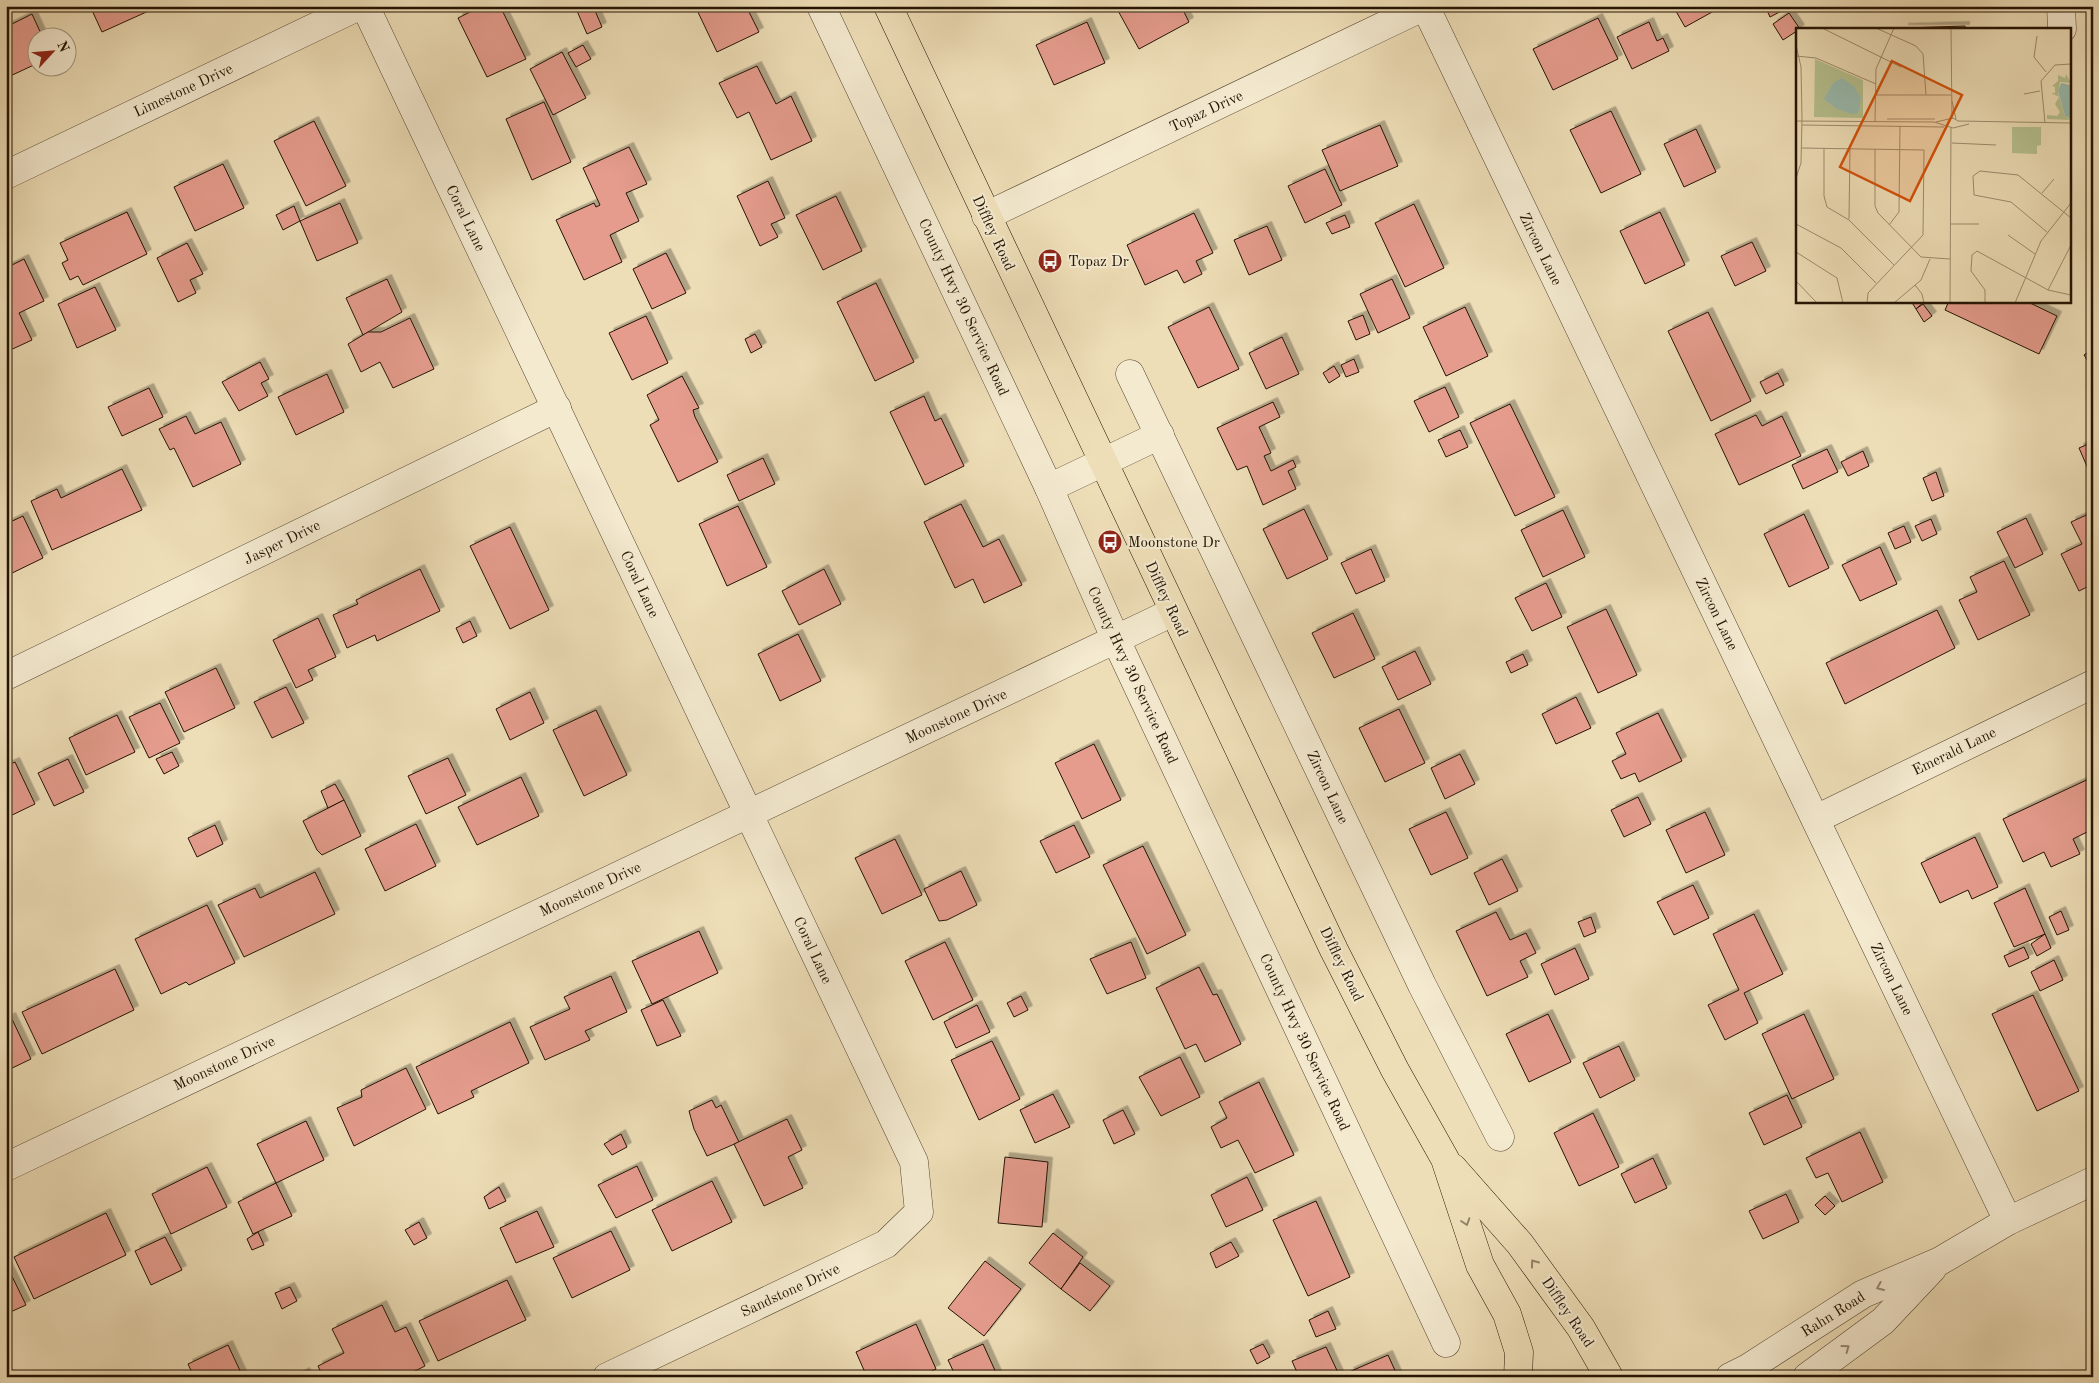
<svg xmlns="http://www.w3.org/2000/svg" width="2099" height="1383" font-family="'Old Standard TT',serif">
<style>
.building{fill:#e59c8d;stroke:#231303;filter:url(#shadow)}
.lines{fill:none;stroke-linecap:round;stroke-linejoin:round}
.minor-casing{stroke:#564630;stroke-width:29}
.major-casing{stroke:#231303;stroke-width:29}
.minor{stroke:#f4ead0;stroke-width:28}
.major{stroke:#eedeb7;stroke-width:28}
.oneway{stroke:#938366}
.oneway2{stroke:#968974}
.labels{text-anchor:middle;stroke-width:4;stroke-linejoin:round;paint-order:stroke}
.street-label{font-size:15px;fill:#231303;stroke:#f4ead0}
.poi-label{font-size:15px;fill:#231303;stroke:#f4ead0;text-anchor:start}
.inset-road{fill:none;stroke:#9d8d6f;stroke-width:1}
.view{fill:#d4520b;fill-opacity:0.15;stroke:#d4520b;stroke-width:2.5}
.inset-edge{fill:none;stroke:#231303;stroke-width:2.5}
</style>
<defs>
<filter id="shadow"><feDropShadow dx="4.5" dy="-4.5" stdDeviation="0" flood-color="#0004"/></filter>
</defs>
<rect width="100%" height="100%" fill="#eedeb7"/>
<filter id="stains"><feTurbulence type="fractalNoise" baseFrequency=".004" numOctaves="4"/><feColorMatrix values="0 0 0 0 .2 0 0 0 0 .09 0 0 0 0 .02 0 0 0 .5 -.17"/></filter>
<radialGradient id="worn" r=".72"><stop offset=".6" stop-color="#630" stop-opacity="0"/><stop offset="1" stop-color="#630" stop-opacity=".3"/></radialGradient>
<g class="building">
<path d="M90 6H151L153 9 102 32Z"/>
<path d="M482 6H500L526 59 487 77 458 18Z"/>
<path d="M589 6H593L602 27 587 34 577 11Z"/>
<path d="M695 6H746L759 32 717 52Z"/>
<path d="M1181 6 1189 22 1139 49 1116 7Z"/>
<path d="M1673 6H1723L1685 27Z"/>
<path d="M1765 6H1791L1770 17Z"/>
<path d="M1789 13 1800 29 1783 40 1773 24Z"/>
<path d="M32 14 43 38H38V63L6 78V27Z"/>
<path d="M1598 18 1618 59 1553 90 1533 49Z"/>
<path d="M1087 22 1105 63 1054 85 1036 45Z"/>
<path d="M1649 22 1657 41 1663 38 1669 51 1632 69 1617 37Z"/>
<path d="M1965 26V29H1904V28Z"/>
<path d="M583 45 591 59 576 67 568 53Z"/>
<path d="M562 52 586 98 553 115 530 69Z"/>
<path d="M757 66 776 104 791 96 812 141 771 160 749 112 737 118 719 83Z"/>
<path d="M544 102 571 162 532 180 506 119Z"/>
<path d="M1611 111 1641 174 1601 193 1570 130Z"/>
<path d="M314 121 346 186 306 206 274 141Z"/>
<path d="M1380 125 1398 166 1340 191 1322 150Z"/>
<path d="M1696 129 1716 172 1684 187 1664 144Z"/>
<path d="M629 147 647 184 626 193 639 221 610 235 622 262 584 280 556 220 594 203 596 207 600 205 583 168Z"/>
<path d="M223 164 244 208 195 231 174 187Z"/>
<path d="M1325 169 1342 205 1305 223 1288 186Z"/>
<path d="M768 181 785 218 771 224 778 237 760 246 737 196Z"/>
<path d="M836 196 862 251 823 270 796 215Z"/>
<path d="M340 203 358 243 317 261 300 221Z"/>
<path d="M1414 204 1444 268 1405 287 1375 223Z"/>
<path d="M294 206 300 221 283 230 276 215Z"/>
<path d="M127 212 147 254 83 285 78 276 70 280 62 263 68 260 60 243Z"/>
<path d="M1660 212 1685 265 1645 284 1620 231Z"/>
<path d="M1194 213 1213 253 1196 261 1202 274 1184 283 1177 270 1145 285 1127 245Z"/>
<path d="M1345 215 1350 227 1332 234 1326 223Z"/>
<path d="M1267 226 1282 260 1249 275 1234 240Z"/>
<path d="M1752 242 1766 271 1735 286 1721 256Z"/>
<path d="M187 243 203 274 190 280 196 293 178 302 157 258Z"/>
<path d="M666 253 686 293 652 309 633 269Z"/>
<path d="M24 259 44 301 19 313 32 340 6 352V268Z"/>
<path d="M387 279 402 312 363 335 346 298Z"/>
<path d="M1392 279 1410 318 1378 333 1360 294Z"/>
<path d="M876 283 914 362 875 381 837 302Z"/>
<path d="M95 287 116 330 77 348 58 304Z"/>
<path d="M1911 301H1925L1916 309Z"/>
<path d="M1949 301H2026L2057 316 2039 354 1945 310Z"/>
<path d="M1923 304 1932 316 1924 322 1916 309Z"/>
<path d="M1209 307 1239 369 1198 388 1168 327Z"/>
<path d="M1465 307 1488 356 1446 376 1423 327Z"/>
<path d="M1708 312 1751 401 1711 421 1668 331Z"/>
<path d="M1363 315 1370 334 1356 340 1348 321Z"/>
<path d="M646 316 668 363 632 380 609 333Z"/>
<path d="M410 318 434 369 393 388 380 362 361 372 348 344 368 332H381Z"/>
<path d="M755 334 762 347 751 353 745 339Z"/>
<path d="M1282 337 1299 374 1266 389 1249 353Z"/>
<path d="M2093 349V369L2084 355Z"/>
<path d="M1354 359 1359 372 1346 377 1341 365Z"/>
<path d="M260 362 269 379 261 383 268 396 239 411 222 382Z"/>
<path d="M1334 366 1340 376 1329 383 1323 373Z"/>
<path d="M1778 373 1784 385 1766 394 1760 382Z"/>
<path d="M327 374 344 412 296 435 278 397Z"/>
<path d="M682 376 699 408 693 410 695 417 718 462 678 482 650 425 659 420 647 395Z"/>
<path d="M1445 387 1459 417 1429 432 1414 401Z"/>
<path d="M149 388 163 417 122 436 108 407Z"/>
<path d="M924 396 935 421 941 418 964 466 925 485 890 412Z"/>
<path d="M1273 402 1280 417 1259 427 1271 453 1264 456 1271 471 1293 460 1296 467 1288 471 1296 489 1263 505 1247 466 1237 470 1217 428Z"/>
<path d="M1510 404 1555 497 1515 516 1470 423Z"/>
<path d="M1756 415 1762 426 1782 416 1801 456 1739 485 1715 434Z"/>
<path d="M186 416 195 434 221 422 241 464 193 487 174 448 170 450 159 429Z"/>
<path d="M1460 430 1468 447 1446 457 1438 440Z"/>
<path d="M2093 442V469L2089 471 2079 448Z"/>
<path d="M1827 449 1838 472 1803 489 1792 465Z"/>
<path d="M1863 451 1869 466 1848 476 1841 462Z"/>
<path d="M763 458 775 484 739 501 727 475Z"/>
<path d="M122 469 142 510 52 550 31 501 57 489 61 498Z"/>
<path d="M1936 472 1944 496 1932 501 1923 478Z"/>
<path d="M961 504 983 547 999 539 1022 585 984 603 973 579 955 588 924 522Z"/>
<path d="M738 506 767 567 727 586 699 524Z"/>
<path d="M1304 509 1328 559 1287 579 1263 529Z"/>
<path d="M1563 510 1585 557 1543 577 1521 530Z"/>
<path d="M2093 512V584L2079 591 2061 554 2082 544 2071 522Z"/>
<path d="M1804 514 1829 568 1789 587 1764 534Z"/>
<path d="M23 516 43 558 6 576V524Z"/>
<path d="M2026 518 2043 554 2015 568 1997 532Z"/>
<path d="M1931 519 1937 534 1922 541 1915 526Z"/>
<path d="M1904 526 1911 542 1895 549 1888 533Z"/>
<path d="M510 527 549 610 510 629 470 546Z"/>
<path d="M1880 547 1897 584 1860 601 1842 565Z"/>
<path d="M1371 549 1385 581 1356 594 1341 563Z"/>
<path d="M2004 561 2030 615 1978 640 1959 600 1977 592 1970 577Z"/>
<path d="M420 569 440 611 377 641 375 635 347 648 333 615 358 604 356 600Z"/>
<path d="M824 569 841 604 799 625 782 591Z"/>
<path d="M1546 583 1562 617 1532 631 1515 598Z"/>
<path d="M1606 609 1637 675 1598 693 1567 627Z"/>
<path d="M1937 610 1955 648 1845 704 1826 663Z"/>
<path d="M1353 613 1375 659 1334 678 1312 633Z"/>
<path d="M318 618 336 657 308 670 313 680 296 688 273 640Z"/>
<path d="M470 621 477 636 463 643 456 628Z"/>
<path d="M798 634 821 681 780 701 758 654Z"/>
<path d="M1415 651 1431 684 1398 700 1382 667Z"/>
<path d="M1523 654 1528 665 1511 673 1506 662Z"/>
<path d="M216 668 235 708 184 732 165 692Z"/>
<path d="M286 687 304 723 272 738 254 702Z"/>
<path d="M530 692 544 723 510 740 496 709Z"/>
<path d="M1576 697 1591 728 1556 744 1542 714Z"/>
<path d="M160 703 180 743 149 758 129 717Z"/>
<path d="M1399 709 1425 763 1385 782 1359 728Z"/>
<path d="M596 710 627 775 584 796 553 730Z"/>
<path d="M1658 713 1682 761 1639 782 1635 773 1621 779 1612 761 1626 754 1616 733Z"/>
<path d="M117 715 135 752 86 775 69 738Z"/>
<path d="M1094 744 1121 800 1082 819 1055 763Z"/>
<path d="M172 752 179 766 164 774 156 759Z"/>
<path d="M1460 754 1475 784 1445 799 1431 768Z"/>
<path d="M448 758 466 795 426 814 408 776Z"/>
<path d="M68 759 84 792 54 806 38 773Z"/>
<path d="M15 762 35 804 6 818V766Z"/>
<path d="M521 777 539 816 477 845 458 807Z"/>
<path d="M2093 777V829L2073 839 2080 854 2051 867 2044 852 2023 862 2003 819Z"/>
<path d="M335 784 344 800 328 808 321 791Z"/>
<path d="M1638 797 1651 824 1624 837 1611 810Z"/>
<path d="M344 800 361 836 322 855 317 850 303 821Z"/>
<path d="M1446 812 1468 858 1431 875 1409 829Z"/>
<path d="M1705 812 1725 855 1686 873 1666 830Z"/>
<path d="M416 824 436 866 385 891 365 849Z"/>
<path d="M215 825 223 844 197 857 188 838Z"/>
<path d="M1074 825 1090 857 1056 873 1040 841Z"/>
<path d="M1975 837 1998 887 1972 899 1968 890 1940 903 1921 863Z"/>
<path d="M895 839 922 895 882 914 855 858Z"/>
<path d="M1143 846 1186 935 1147 954 1103 865Z"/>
<path d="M1502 859 1518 891 1489 905 1474 873Z"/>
<path d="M961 871 977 905 947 920 939 921 924 889Z"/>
<path d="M315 872 335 914 244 957 218 905 255 888 260 898Z"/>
<path d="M1693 885 1709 918 1674 935 1657 902Z"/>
<path d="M2025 888 2045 934 2014 947 1994 903Z"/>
<path d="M207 905 235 963 189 985 186 982 161 994 135 939Z"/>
<path d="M2061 911 2069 930 2057 935 2049 917Z"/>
<path d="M1496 912 1510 940 1526 933 1536 953 1520 961 1528 977 1487 996 1456 931Z"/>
<path d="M1754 914 1783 974 1744 993 1758 1023 1725 1040 1708 1005 1739 990 1713 934Z"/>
<path d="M1591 917 1596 932 1584 937 1578 922Z"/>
<path d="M699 931 718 973 652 1004 632 961Z"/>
<path d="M2045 934 2051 948 2037 956 2031 944Z"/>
<path d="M945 942 973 1000 933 1020 905 961Z"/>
<path d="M1131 942 1146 978 1107 994 1090 959Z"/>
<path d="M2024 947 2029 958 2009 967 2004 956Z"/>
<path d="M1575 948 1589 979 1555 995 1541 964Z"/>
<path d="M2054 960 2063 980 2040 991 2031 972Z"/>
<path d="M1199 967 1213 995 1217 994 1241 1044 1205 1062 1196 1044 1185 1049 1156 988Z"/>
<path d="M115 969 134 1010 42 1054 22 1012Z"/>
<path d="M611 976 627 1012 585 1031 590 1040 545 1060 530 1027 570 1009 564 997Z"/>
<path d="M2033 995 2079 1091 2037 1111 1992 1014Z"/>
<path d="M1021 996 1028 1010 1014 1017 1007 1003Z"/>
<path d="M663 1000 681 1036 657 1046 641 1010Z"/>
<path d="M977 1005 990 1032 956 1048 944 1022Z"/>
<path d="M1548 1014 1571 1062 1529 1082 1506 1034Z"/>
<path d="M1804 1014 1834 1079 1792 1099 1762 1034Z"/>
<path d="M11 1017 31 1059 6 1071V1020Z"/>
<path d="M510 1022 529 1063 471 1091 474 1097 438 1114 416 1067Z"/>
<path d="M992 1041 1020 1099 979 1120 951 1060Z"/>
<path d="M1619 1046 1635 1080 1600 1098 1583 1063Z"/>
<path d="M1180 1057 1200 1097 1161 1116 1139 1077Z"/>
<path d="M406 1068 426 1109 354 1146 337 1108 362 1097 361 1090Z"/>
<path d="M1259 1082 1294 1155 1255 1173 1238 1140 1221 1148 1211 1127 1227 1118 1219 1102Z"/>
<path d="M1053 1094 1070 1127 1035 1143 1020 1110Z"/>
<path d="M1787 1095 1802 1127 1764 1145 1749 1113Z"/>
<path d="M712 1100 716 1108 721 1105 739 1142 707 1156 694 1129 689 1111Z"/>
<path d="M1123 1110 1135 1134 1114 1144 1103 1120Z"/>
<path d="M1593 1113 1619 1167 1579 1186 1554 1133Z"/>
<path d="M787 1119 802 1150 788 1157 803 1188 764 1206 734 1144Z"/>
<path d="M306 1121 324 1160 276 1183 257 1144Z"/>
<path d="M1860 1132 1883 1182 1842 1202 1828 1173 1816 1178 1806 1158Z"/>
<path d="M621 1134 627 1147 612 1155 604 1144Z"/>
<path d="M1005 1157 1048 1162 1042 1227 998 1223Z"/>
<path d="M1653 1158 1667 1188 1635 1203 1621 1174Z"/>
<path d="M637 1166 653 1200 616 1218 598 1185Z"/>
<path d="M207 1167 227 1207 171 1234 152 1194Z"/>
<path d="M1247 1177 1263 1210 1226 1227 1211 1195Z"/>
<path d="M712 1181 732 1222 672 1251 652 1210Z"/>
<path d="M276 1183 292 1216 253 1234 238 1202Z"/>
<path d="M499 1187 506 1201 489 1209 484 1197Z"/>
<path d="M1786 1194 1799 1222 1763 1239 1749 1211Z"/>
<path d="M1825 1196 1835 1206 1825 1215 1815 1205Z"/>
<path d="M1316 1201 1350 1277 1308 1296 1273 1220Z"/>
<path d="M537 1211 554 1247 516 1263 500 1228Z"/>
<path d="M106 1213 126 1255 34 1299 14 1257Z"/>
<path d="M419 1222 427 1238 414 1245 405 1230Z"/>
<path d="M611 1231 630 1270 572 1298 553 1258Z"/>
<path d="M258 1232 264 1245 252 1250 247 1239Z"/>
<path d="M1053 1233 1083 1257 1061 1289 1029 1263Z"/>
<path d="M165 1237 182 1270 151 1285 135 1251Z"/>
<path d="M1231 1242 1239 1256 1216 1268 1210 1253Z"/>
<path d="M985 1261 1021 1289 984 1336 948 1308Z"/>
<path d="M1080 1263 1110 1286 1090 1311 1061 1289Z"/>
<path d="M6 1264 26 1305 6 1314Z"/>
<path d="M507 1280 526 1320 438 1361 419 1321Z"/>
<path d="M290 1287 297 1301 282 1309 275 1293Z"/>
<path d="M382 1305 395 1332 406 1327 425 1366 403 1377H323L318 1366 344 1353 332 1329Z"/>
<path d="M1328 1311 1336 1329 1316 1337 1309 1320Z"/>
<path d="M916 1324 936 1369 918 1377H867L856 1352Z"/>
<path d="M983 1344 998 1377H956L948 1360Z"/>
<path d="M1263 1344 1270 1357 1257 1364 1250 1350Z"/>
<path d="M228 1345 243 1377H194L188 1364Z"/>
<path d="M1326 1347 1340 1377H1299L1292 1361Z"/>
<path d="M1388 1355 1398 1377H1351L1349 1372Z"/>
<path d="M305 1372 307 1377H296Z"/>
</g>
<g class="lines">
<defs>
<g id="minor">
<path d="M365 6 914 1162 919 1212 886 1244 607 1377"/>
<path d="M821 6 1049 488 1116 640 1446 1343"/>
<path d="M1425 6 2008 1221"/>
<path d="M2061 6 2062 29"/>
<path d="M6 175 359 6"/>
<path d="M986 216 1425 6"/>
<path d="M1130 374 1422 985 1500 1137"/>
<path d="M1049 488 1160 435"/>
<path d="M6 676 557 408"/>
<path d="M1816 819 2093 684"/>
<path d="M6 1167 1173 612"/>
<path d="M1730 1377 1748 1368 1863 1294 1940 1261 2008 1221 2093 1181"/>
<path d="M1807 1377 1883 1321 1932 1269"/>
</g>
<g id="major">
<path d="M888 6 1334 950 1395 1070 1445 1159 1480 1265 1507 1314 1519 1352 1518 1377"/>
<path d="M1453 1168 1520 1244 1581 1328 1609 1377"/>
</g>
</defs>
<use href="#minor" class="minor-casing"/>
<use href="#major" class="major-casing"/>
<use href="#minor" class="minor"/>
<use href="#major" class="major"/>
</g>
<defs><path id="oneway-chevron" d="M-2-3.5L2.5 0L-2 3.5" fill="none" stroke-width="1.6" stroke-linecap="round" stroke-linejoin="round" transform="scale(1.25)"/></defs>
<g class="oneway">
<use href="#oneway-chevron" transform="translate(1466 1222) rotate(72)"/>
<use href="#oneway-chevron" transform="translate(1534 1263) rotate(-126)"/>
</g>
<g class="oneway2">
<use href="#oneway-chevron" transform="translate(1880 1287) rotate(157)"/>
<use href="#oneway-chevron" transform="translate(1846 1348) rotate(-36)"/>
</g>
<defs>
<symbol id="bus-disc" viewBox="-11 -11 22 22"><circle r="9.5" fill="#8f2418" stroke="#f4ead0"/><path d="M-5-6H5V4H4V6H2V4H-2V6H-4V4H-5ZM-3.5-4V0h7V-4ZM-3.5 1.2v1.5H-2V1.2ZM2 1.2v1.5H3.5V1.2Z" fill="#fff"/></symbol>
</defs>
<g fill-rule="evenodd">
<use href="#bus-disc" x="1036" y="247" width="28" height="28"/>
<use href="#bus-disc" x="1096" y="528" width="28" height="28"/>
</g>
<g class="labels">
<g class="street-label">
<text transform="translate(183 90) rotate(-25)" y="5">Limestone Drive</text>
<text transform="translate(1206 111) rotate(-25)" y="5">Topaz Drive</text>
<text transform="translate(466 218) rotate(64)" y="5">Coral Lane</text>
<text transform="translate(994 233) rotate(65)" y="5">Diffley Road</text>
<text transform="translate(1541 249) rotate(64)" y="5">Zircon Lane</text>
<text transform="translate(964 307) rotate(65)" y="5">County Hwy 30 Service Road</text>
<text transform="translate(282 542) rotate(-26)" y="5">Jasper Drive</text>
<text transform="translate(640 584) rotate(65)" y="5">Coral Lane</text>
<text transform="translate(1167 599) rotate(65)" y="5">Diffley Road</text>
<text transform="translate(1717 614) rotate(64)" y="5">Zircon Lane</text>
<text transform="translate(1133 675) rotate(65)" y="5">County Hwy 30 Service Road</text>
<text transform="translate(956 716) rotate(-25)" y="5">Moonstone Drive</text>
<text transform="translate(1954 751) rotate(-26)" y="5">Emerald Lane</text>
<text transform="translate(1328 787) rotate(65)" y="5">Zircon Lane</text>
<text transform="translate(590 889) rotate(-25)" y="5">Moonstone Drive</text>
<text transform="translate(813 950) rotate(65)" y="5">Coral Lane</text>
<text transform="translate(1342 964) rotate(64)" y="5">Diffley Road</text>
<text transform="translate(1892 979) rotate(64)" y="5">Zircon Lane</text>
<text transform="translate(1305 1042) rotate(65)" y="5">County Hwy 30 Service Road</text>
<text transform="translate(224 1063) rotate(-25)" y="5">Moonstone Drive</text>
<text transform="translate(790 1290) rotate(-25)" y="5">Sandstone Drive</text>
<text transform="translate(1568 1312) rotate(56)" y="5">Diffley Road</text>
<text transform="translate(1833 1314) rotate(-32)" y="5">Rahn Road</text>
</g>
<g class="poi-label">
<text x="1068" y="266">Topaz Dr</text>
<text x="1128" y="547">Moonstone Dr</text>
</g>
</g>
<g transform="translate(1796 28)">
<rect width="275" height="275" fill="#eedeb7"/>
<path d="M19 31 67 52V90L18 89ZM270 46 275 55 264 54 262 65 269 88 275 92 251 91V87L261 88 264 84 259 76 263 69 255 65H259V59L256 58 262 53V47L269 50ZM216 99H245V117L241 118V126L216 125Z" fill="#b6c290"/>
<path d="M46 50 58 58 65 70 62 85 56 86 41 81 28 71 37 55ZM265 55 275 57V91L269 88 262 63Z" fill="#99bcb0"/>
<path class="inset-road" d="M26 0 105 39M80 0 120 18 127 26 130 67M155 0 156 91M241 8 238 29 250 44M0 17 5 39 6 90 5 135 0 150M0 28 20 30 80 56M228 66 244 63M80 67H155M156 73 160 91M91 91H139M0 93 138 94 157 100 173 96M162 93 275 95M79 94 80 41 98 0M140 94 157 90 162 93M249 95 245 53 259 37 275 36M6 97 148 99M156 115 200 117M5 120 128 122 127 207 72 265 71 275M28 120V168L31 179 53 192 98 237M79 121V178L82 185 125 229 154 231M246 165 258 151M53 191 54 120M0 196 45 220 80 255M154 196H183M93 197 103 184 104 98M251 204 215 174 178 167 177 148 184 143 222 147 275 190M212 207 239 226M0 224 41 250 47 275M0 253 21 275M119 257 126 266 128 275M252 262 275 217M98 275 125 252 134 231M154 275 155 99M189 275V262L175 243 176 227 181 223 252 262 275 267M219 275 245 213 275 175"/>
<path class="view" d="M96 33 166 67 114 173 44 139Z"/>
<rect width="275" height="275" class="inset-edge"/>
</g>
<rect width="2099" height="1383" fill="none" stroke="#eedeb7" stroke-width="25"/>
<rect x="8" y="8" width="2084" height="1368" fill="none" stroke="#231303" stroke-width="2.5"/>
<rect x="12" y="12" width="2074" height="1358" fill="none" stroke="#231303"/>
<g transform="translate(52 52) rotate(64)"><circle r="24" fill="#f4ead0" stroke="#a0947e"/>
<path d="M0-4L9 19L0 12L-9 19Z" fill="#8f2418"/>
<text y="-8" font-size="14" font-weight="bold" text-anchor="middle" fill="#231303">N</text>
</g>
<rect width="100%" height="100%" filter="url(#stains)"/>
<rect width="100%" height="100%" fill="url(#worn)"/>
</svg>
